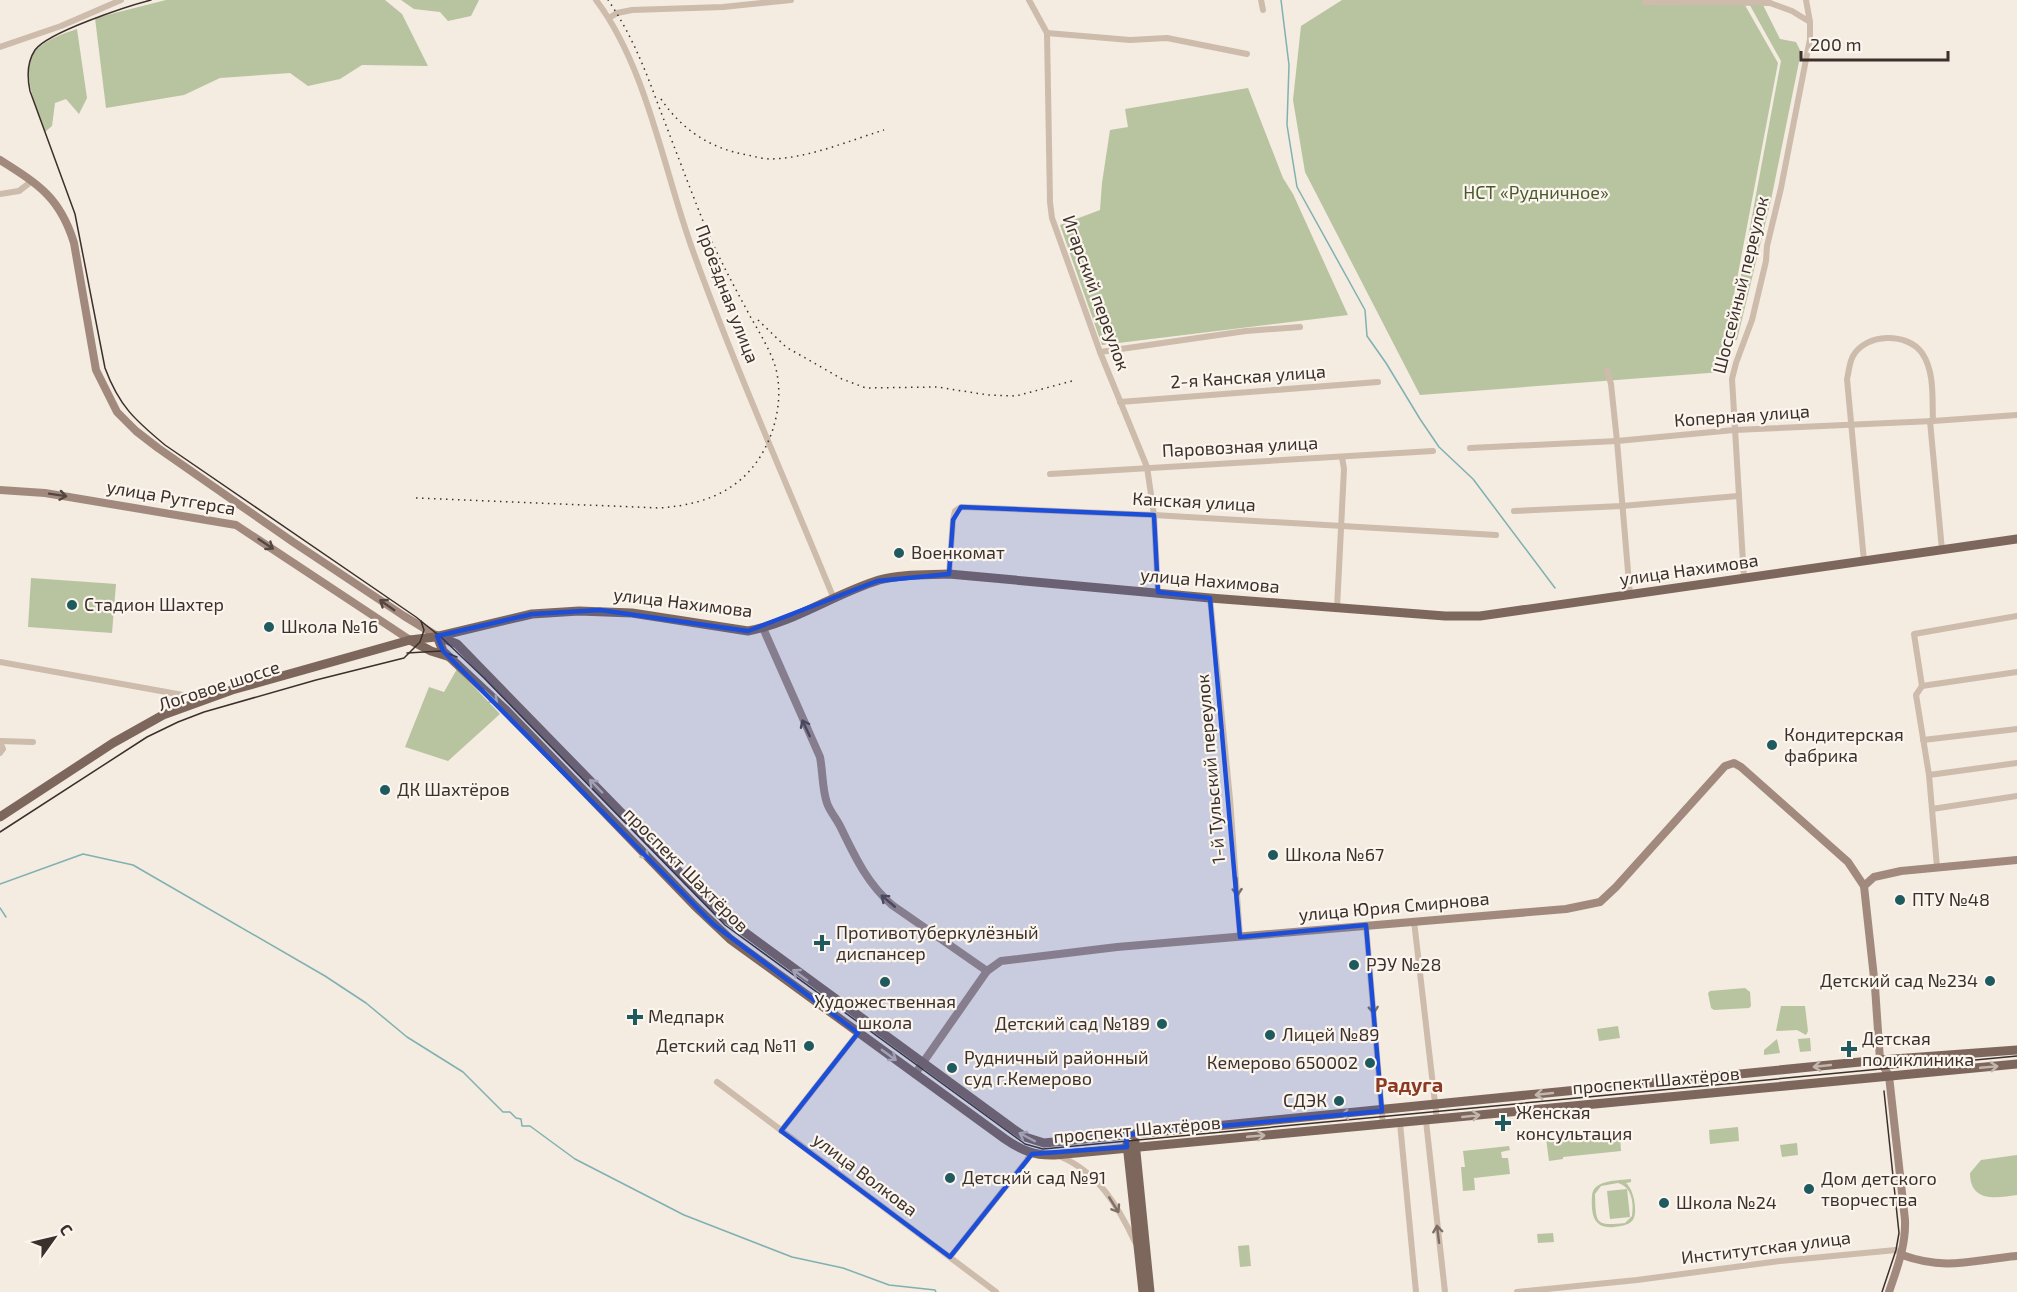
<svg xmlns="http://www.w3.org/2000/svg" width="2017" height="1292" font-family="'Exo 2',sans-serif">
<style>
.green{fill:#b8c4a0;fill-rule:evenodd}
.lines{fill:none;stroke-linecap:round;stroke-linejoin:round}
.stream{stroke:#7fb0b2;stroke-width:1.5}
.street{stroke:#cdbbac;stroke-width:6}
.secondary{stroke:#a18a7d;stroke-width:8}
.primary{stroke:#7d675c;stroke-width:9}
.tram{stroke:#3b302b;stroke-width:1.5}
.rail{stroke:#3b302b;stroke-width:1.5;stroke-dasharray:1.5 4.5;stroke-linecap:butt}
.oneway{stroke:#544640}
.oneway2{stroke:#c2b5ac}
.oneway3{stroke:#7d6f65}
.marked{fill:#1d4ed8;fill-opacity:0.2;stroke:#1d4ed8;stroke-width:4.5;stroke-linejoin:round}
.poi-dot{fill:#1f5a5e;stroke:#fbf5ee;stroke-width:2}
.labels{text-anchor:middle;stroke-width:4.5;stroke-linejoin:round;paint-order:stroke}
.park-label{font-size:18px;fill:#4a5a2e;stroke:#fbf5ee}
.street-label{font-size:18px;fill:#3b302b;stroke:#fbf5ee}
.poi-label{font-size:18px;fill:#3b302b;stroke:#fbf5ee;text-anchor:start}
.neighbourhood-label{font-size:20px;font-weight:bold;fill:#8c3b22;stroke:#fbf5ee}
</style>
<rect width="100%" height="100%" fill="#f4ebe1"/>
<g class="green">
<path d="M166 0H385L402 14 428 66 362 65 340 79 308 86 290 73 220 78 184 95 106 108 95 18Z"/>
<path d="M401 0H479L471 16 448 21 440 12 414 9Z"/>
<path d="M1342 0H1742L1778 63 1730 316 1722 372 1420 395 1305 172 1293 100 1301 26Z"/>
<path d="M1747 0H1773L1762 3 1780 39 1796 42 1801 52 1771 200 1737 340 1729 339 1781 61Z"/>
<path d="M77 29 87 98 79 114 66 99 55 103 52 126 45 132C38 113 19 68 35 51 47 39 62 34 77 29Z"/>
<path d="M1248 88 1283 178 1293 194 1348 315 1102 345 1060 225 1100 210 1102 183 1110 130 1128 127 1125 109Z"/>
<path d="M31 578 116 584 112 633 28 627Z"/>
<path d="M457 669 500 714 448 761 405 747 429 687 444 692Z"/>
<path d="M1745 988 1750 992 1751 1006 1749 1008 1714 1010 1711 1008 1708 993 1710 991Z"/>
<path d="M1781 1006H1805L1808 1031 1806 1035 1797 1030 1776 1031Z"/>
<path d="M1618 1026 1620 1038 1599 1041 1597 1029Z"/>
<path d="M1810 1038 1811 1051 1800 1052 1798 1039Z"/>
<path d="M1777 1039 1780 1053 1764 1055V1050Z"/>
<path d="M1738 1127 1739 1141 1710 1144 1709 1130Z"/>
<path d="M1620 1134 1621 1151 1563 1157V1159L1549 1161 1546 1138 1564 1136 1565 1140Z"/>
<path d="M1797 1143 1798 1155 1782 1157 1780 1145Z"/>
<path d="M1509 1146 1510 1150 1501 1152 1502 1158H1508L1510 1174 1474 1178 1475 1190 1463 1191 1461 1167H1465L1463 1151Z"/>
<path d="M2017 1155V1195C1997 1198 1970 1203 1970 1173L1981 1160Z"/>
<path d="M1631 1179V1182L1626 1183C1631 1188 1632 1192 1634 1199 1637 1219 1635 1225 1614 1227 1593 1229 1591 1214 1592 1196 1593 1179 1618 1181 1631 1179ZM1618 1183C1632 1187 1634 1203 1632 1216L1625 1223C1595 1226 1596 1224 1595 1194L1601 1186Z"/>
<path d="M1627 1189 1630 1217 1610 1219 1607 1191Z"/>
<path d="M1553 1233 1554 1242 1538 1243 1537 1234Z"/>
<path d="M1249 1245 1251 1266 1240 1267 1238 1246Z"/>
</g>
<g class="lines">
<g class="stream">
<path d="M1281 0 1289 65 1287 125 1297 187 1365 310 1367 336 1386 363 1420 419 1439 447 1473 479 1555 588"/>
<path d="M0 884 83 854 133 865 325 976 366 1003 407 1037 463 1072 503 1112H510L516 1118 521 1119 522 1126H530L575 1159 684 1215 792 1257 843 1268 889 1285 935 1290 936 1292"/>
<path d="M0 908 6 917"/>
</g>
<g class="street">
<path d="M596 0C648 69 664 173 694 254 736 370 787 484 834 599"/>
<path d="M1029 0 1047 33 1050 202 1052 218 1100 352 1147 467 1154 515 1158 593"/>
<path d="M1261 0 1263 10"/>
<path d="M1645 2 1770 3 1792 11 1810 22"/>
<path d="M609 18 617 13 632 10 723 7 791 0"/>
<path d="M1047 33 1130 40 1167 38 1247 54"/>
<path d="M0 47 61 26 121 0"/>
<path d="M0 194 19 191 32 181"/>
<path d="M1100 352 1246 331 1300 327"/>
<path d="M1607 370 1611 384 1617 441 1630 595"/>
<path d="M1120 402 1378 382"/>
<path d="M1930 421 1942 550"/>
<path d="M1470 448 1617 441 1734 430 1933 421 2017 415"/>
<path d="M1050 474 1433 451"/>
<path d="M1514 511 1622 506 1738 496"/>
<path d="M1864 561 1847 379C1849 372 1849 363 1853 356 1866 333 1907 332 1922 353 1935 372 1932 399 1933 421"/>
<path d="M949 574 953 520 955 511 961 507 1154 515 1496 535"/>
<path d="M1744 579 1732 379 1736 363 1752 320 1766 261 1767 246 1781 188 1810 39V22L1806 0"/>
<path d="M1210 598 1230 799 1240 937"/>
<path d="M1337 608 1344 469 1342 457"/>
<path d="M0 662 183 695"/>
<path d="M1922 686 2017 672"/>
<path d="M1923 740 2017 729"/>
<path d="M0 741 33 742"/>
<path d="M0 742 3 749 0 753"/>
<path d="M1929 775 2017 763"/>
<path d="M1932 809 2017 796"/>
<path d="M1937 867 1929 775 1916 695 1922 686 1914 634 2017 616"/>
<path d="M1414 921 1437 1120"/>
<path d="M1366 925 1383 1125"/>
<path d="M717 1082 996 1292"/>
<path d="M1426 1121 1445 1292"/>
<path d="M1400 1123 1416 1292"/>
<path d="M781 1131 858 1033"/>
<path d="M1059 1156C1098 1172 1118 1206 1135 1242"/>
<path d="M950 1257 1027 1160 1030 1153"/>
<path d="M1517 1292 1637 1280 1780 1261 1896 1250 1902 1255"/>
</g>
<g class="secondary">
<path d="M0 160C38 184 60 197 74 243L96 370 117 412 136 431 158 448 293 542 404 616 437 636"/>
<path d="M0 490 45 493 236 525 410 640"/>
<path d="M763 628 820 757C823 773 822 788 827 803 830 812 837 819 841 828 855 857 867 883 892 905L987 971"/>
<path d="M1864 886 1874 877 1901 871 2017 860"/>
<path d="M915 1074 987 971 1001 961 1117 947 1566 909 1600 902 1616 887 1725 766 1734 763 1741 767 1848 862 1864 886 1875 987 1880 1060 1889 1076 1905 1220C1906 1246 1897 1268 1889 1292"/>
<path d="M1902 1255C1947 1271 1972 1260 2017 1256"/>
</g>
<g class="primary">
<path d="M437 636 443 651 507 711 695 906 730 939 1005 1139C1021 1150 1035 1156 1055 1155L2017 1064"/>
<path d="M437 636 457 644 720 914 1012 1128 1025 1137 1044 1143 1880 1060 2017 1050"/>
<path d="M410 640 431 651 447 656"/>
<path d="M0 817 113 743 163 715 232 690 410 640 435 637 532 614 579 611 632 613 748 631C795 622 834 594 879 580 901 574 925 575 949 574L1210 598 1445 616H1480L2017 539"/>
<path d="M1135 1142 1150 1292"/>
<path d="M1127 1144 1143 1292"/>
</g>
<g class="tram">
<path d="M151 0C128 6 48 32 35 50 27 62 27 77 30 91L75 214 105 368C119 406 135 420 165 445L416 617 442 638 484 678 725 925 1025 1144 1043 1149 2017 1056"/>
<path d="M407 653 441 651 457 657"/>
<path d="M0 832 147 737 178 722 204 712 316 680 404 658 420 642 424 630 421 621"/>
<path d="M1882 1292 1896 1250 1899 1233 1884 1091"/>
</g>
<g class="rail">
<path d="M661 99C682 130 711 149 748 155 756 157 764 159 771 159 809 158 848 141 884 130"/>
<path d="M758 320 786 347 842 379 866 388 937 387 988 395 1016 396 1072 381"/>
<path d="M416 498 660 508C713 504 753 485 772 432 779 411 781 390 776 369 771 351 759 332 750 316 734 286 718 257 705 226 689 186 674 146 659 107 645 69 631 33 608 0"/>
</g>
</g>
<defs><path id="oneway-shaft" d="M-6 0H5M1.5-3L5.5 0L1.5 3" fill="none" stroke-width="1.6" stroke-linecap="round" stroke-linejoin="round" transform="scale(1.5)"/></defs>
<g class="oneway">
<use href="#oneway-shaft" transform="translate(58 495) rotate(9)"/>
<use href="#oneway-shaft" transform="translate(266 544) rotate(34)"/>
<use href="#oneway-shaft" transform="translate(387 605) rotate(-145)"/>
<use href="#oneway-shaft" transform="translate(806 728) rotate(-115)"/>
<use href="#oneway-shaft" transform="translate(888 901) rotate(-140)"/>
</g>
<g class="oneway2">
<use href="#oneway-shaft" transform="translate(491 697) rotate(44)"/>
<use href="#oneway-shaft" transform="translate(596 786) rotate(-134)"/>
<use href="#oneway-shaft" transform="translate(642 852) rotate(46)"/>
<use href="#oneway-shaft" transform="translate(800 975) rotate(-144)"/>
<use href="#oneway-shaft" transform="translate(889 1055) rotate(36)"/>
<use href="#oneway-shaft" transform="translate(1822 1066) rotate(174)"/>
<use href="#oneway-shaft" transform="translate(1989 1067) rotate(-5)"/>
<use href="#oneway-shaft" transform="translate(1544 1094) rotate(174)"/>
<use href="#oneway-shaft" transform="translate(1350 1114) rotate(174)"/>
<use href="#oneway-shaft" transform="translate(1471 1116) rotate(-6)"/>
<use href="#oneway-shaft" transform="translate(1256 1136) rotate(-5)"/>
<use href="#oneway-shaft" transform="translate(1027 1137) rotate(-152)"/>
</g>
<g class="oneway3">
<use href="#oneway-shaft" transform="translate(1237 887) rotate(87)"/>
<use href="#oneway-shaft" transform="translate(1373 1005) rotate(85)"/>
<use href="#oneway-shaft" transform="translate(1114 1205) rotate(58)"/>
<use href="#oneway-shaft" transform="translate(1438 1234) rotate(-97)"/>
</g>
<path class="marked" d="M961 507 1154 515 1158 592 1210 598 1240 937 1366 925 1382 1111 1126 1135 1127 1147 1032 1154 950 1257 781 1131 858 1033 713 924 443 651 437 636 532 614 600 610 748 631 877 581 949 574 953 520Z"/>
<g class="poi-dot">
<circle cx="899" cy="553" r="6"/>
<circle cx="72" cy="605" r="6"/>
<circle cx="269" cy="627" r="6"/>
<circle cx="1772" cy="745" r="6"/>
<circle cx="385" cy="790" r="6"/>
<circle cx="1273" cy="855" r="6"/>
<circle cx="1900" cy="900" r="6"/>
<path d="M819 934h6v6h6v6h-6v6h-6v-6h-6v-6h6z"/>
<circle cx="1354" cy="965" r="6"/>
<circle cx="1990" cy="981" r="6"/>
<circle cx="885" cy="982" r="6"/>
<path d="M632 1008h6v6h6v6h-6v6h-6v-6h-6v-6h6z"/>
<circle cx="1162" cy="1024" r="6"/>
<circle cx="1270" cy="1035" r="6"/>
<circle cx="809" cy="1046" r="6"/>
<path d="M1846 1040h6v6h6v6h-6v6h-6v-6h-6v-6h6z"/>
<circle cx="1370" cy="1063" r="6"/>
<circle cx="952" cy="1068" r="6"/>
<circle cx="1339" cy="1101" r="6"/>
<path d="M1500 1114h6v6h6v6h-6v6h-6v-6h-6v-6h6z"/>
<circle cx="950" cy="1178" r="6"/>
<circle cx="1809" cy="1189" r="6"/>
<circle cx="1664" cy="1203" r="6"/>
</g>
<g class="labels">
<g class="park-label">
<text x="1536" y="199">НСТ «Рудничное»</text>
</g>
<g class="street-label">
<text transform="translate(1741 285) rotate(-76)" y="6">Шоссейный переулок</text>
<text transform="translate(1096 293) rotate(70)" y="6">Игарский переулок</text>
<text transform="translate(727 294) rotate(69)" y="6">Проездная улица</text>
<text transform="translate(1248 377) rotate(-4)" y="6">2-я Канская улица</text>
<text transform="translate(1742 416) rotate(-4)" y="6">Коперная улица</text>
<text transform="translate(1240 447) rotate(-3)" y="6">Паровозная улица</text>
<text transform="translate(171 498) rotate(10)" y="6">улица Рутгерса</text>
<text transform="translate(1194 502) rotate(3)" y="6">Канская улица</text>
<text transform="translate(1689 570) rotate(-8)" y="6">улица Нахимова</text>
<text transform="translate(1210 581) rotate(5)" y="6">улица Нахимова</text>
<text transform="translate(683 603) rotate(7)" y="6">улица Нахимова</text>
<text transform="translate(219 686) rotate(-18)" y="6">Логовое шоссе</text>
<text transform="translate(1211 769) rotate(-95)" y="6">1-й Тульский переулок</text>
<text transform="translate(686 870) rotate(45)" y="6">проспект Шахтёров</text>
<text transform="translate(1394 907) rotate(-5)" y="6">улица Юрия Смирнова</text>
<text transform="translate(1656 1081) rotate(-5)" y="6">проспект Шахтёров</text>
<text transform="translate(1137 1130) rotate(-5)" y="6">проспект Шахтёров</text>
<text transform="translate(865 1175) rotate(37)" y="6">улица Волкова</text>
<text transform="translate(1766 1248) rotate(-7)" y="6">Институтская улица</text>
</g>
<g class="poi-label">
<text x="911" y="559">Военкомат</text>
<text x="84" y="611">Стадион Шахтер</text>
<text x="281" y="633">Школа №16</text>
<text x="1784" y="741">Кондитерская<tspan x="1784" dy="21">фабрика</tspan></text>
<text x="397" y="796">ДК Шахтёров</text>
<text x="1285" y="861">Школа №67</text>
<text x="1912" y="906">ПТУ №48</text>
<text x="836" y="939">Противотуберкулёзный<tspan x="836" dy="21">диспансер</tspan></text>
<text x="1366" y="971">РЭУ №28</text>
<text x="1978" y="987" text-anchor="end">Детский сад №234</text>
<text x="885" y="1008" text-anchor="middle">Художественная<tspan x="885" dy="21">школа</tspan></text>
<text x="648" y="1023">Медпарк</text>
<text x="1150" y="1030" text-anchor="end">Детский сад №189</text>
<text x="1282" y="1041">Лицей №89</text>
<text x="1862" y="1045">Детская<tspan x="1862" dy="21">поликлиника</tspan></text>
<text x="797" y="1052" text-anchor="end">Детский сад №11</text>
<text x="964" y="1064">Рудничный районный<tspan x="964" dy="21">суд г.Кемерово</tspan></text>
<text x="1358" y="1069" text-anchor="end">Кемерово 650002</text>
<text x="1327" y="1107" text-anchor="end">СДЭК</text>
<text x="1516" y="1119">Женская<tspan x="1516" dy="21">консультация</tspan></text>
<text x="962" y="1184">Детский сад №91</text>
<text x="1821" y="1185">Дом детского<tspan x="1821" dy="21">творчества</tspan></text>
<text x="1676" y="1209">Школа №24</text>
</g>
<g class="neighbourhood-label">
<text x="1409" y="1092">Радуга</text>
</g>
</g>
<g transform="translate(54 1238) rotate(56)" stroke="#fbf5ee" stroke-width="4.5" paint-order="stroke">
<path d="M0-4.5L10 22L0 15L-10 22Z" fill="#3b302b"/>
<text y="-9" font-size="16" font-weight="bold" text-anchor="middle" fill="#3b302b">С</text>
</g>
<path d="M1801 51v9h147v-9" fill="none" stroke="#3b302b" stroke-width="3"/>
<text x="1810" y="51" font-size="18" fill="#3b302b" stroke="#fbf5ee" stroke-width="4.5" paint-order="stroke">200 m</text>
</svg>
